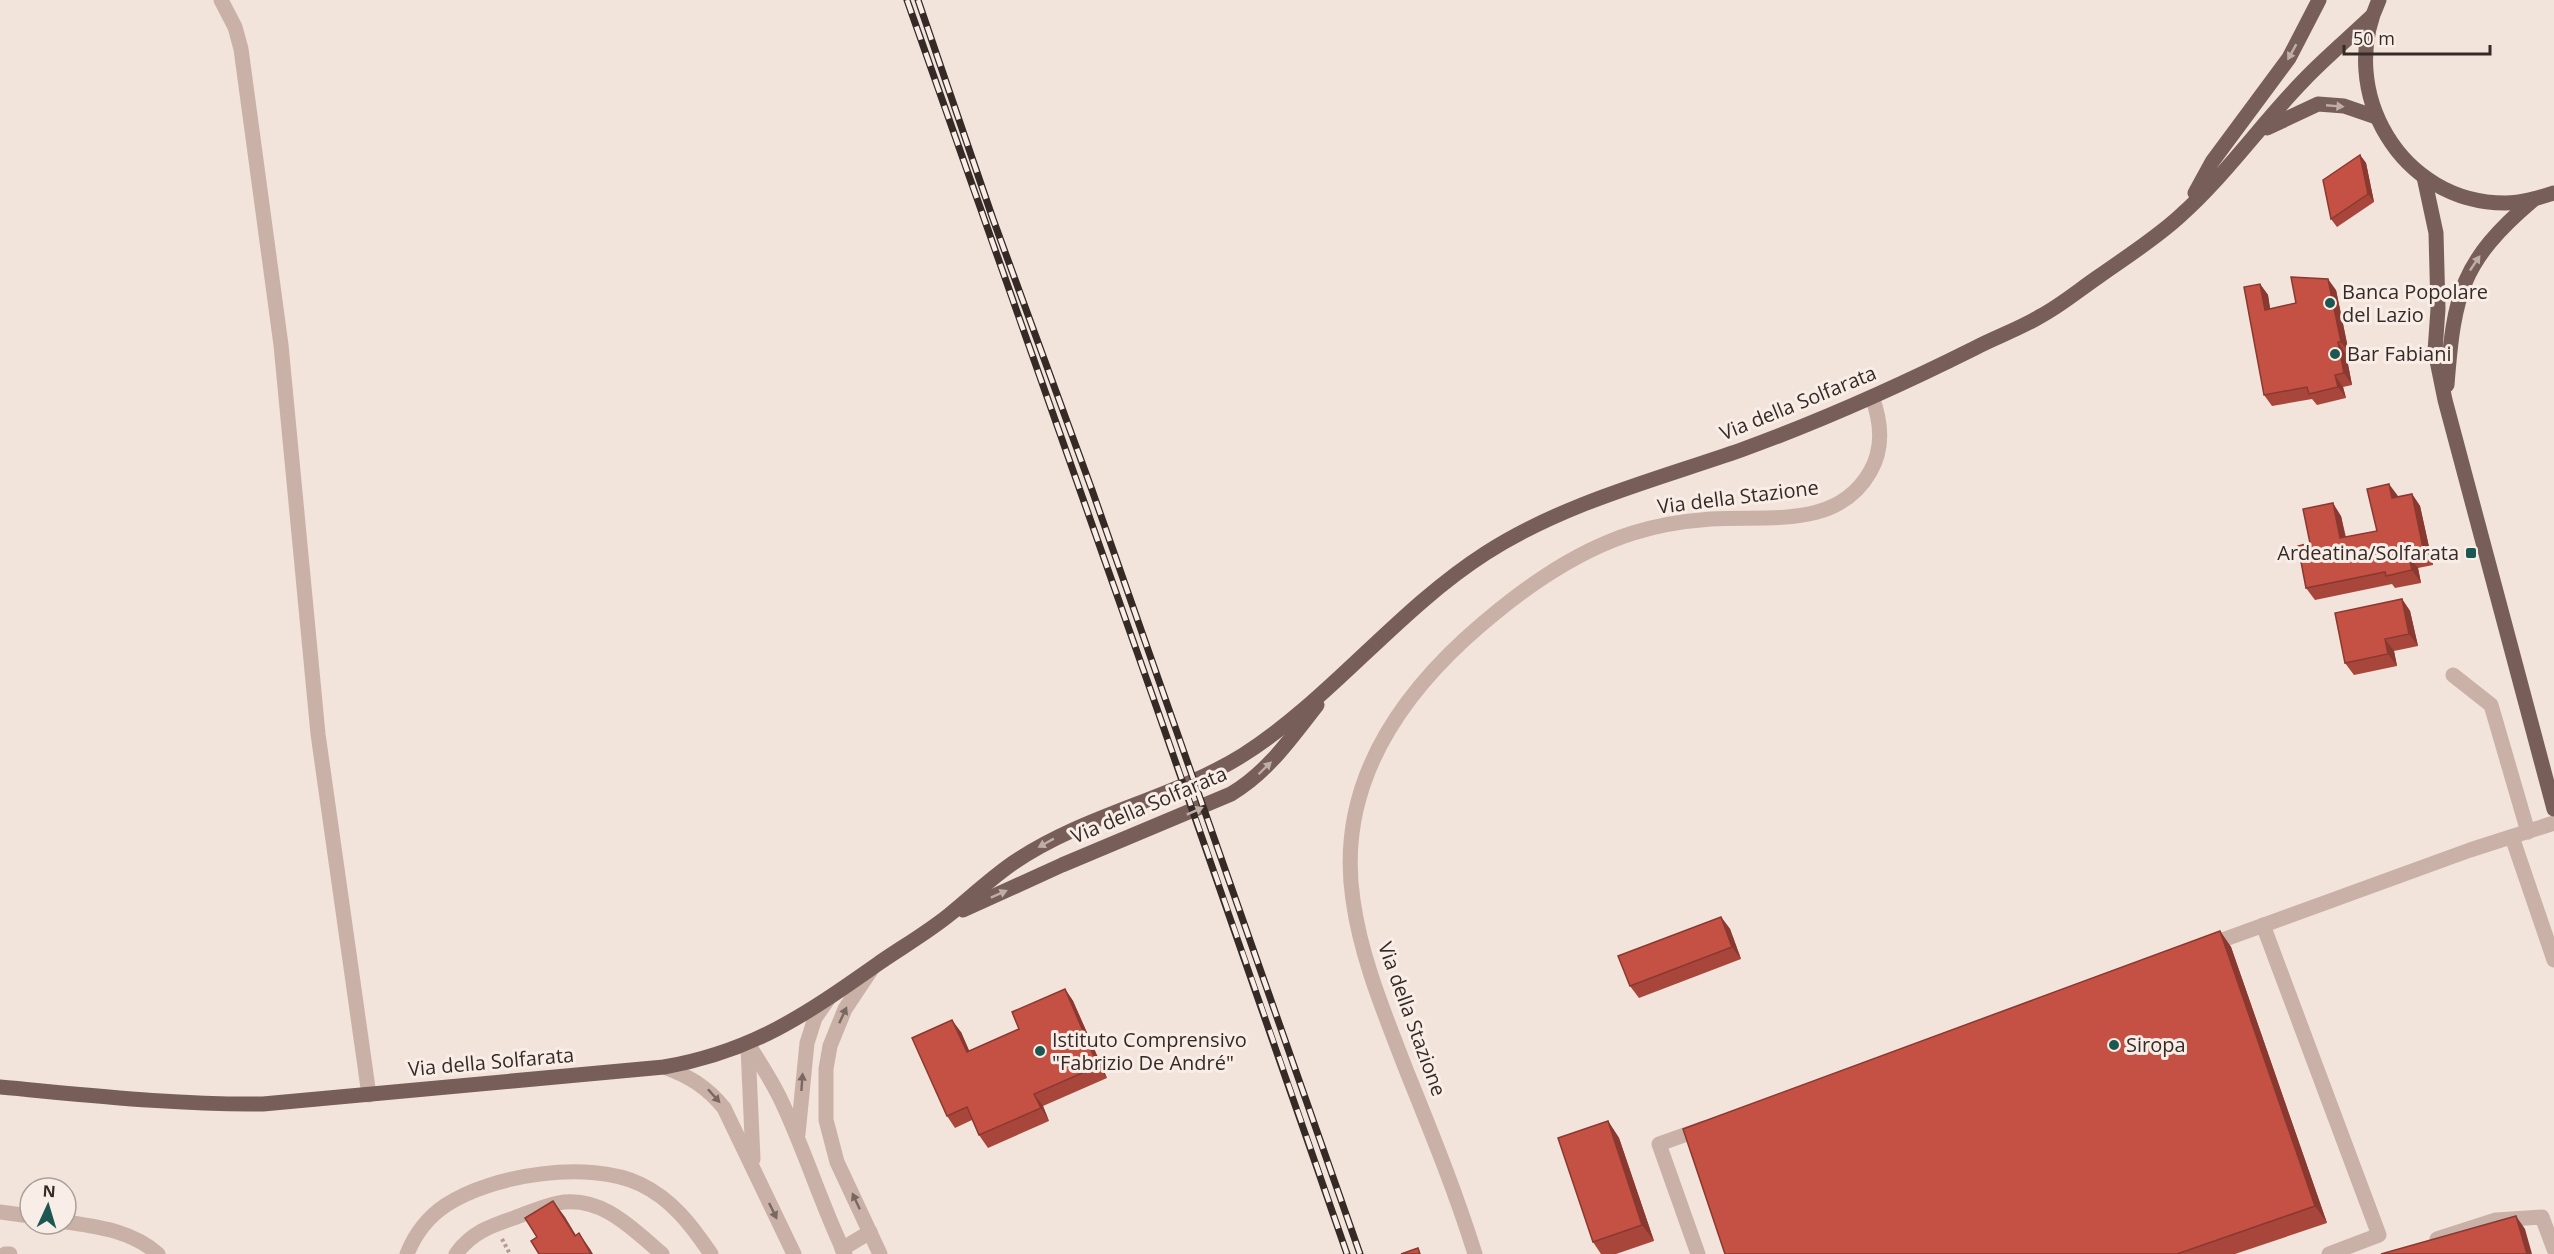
<svg xmlns="http://www.w3.org/2000/svg" width="2554" height="1254" font-family="'Open Sans',sans-serif">
<style>
.lines{fill:none;stroke-linecap:round;stroke-linejoin:round}
.path{stroke:#b59b91;stroke-width:4;stroke-dasharray:3 3;stroke-linecap:butt}
.minor{stroke:#cab1a7;stroke-width:15}
.major{stroke:#785e59;stroke-width:15}
.rail-casing{stroke:#362a27;stroke-width:7}
.rail{stroke:#f9eee7;stroke-width:4.5;stroke-dasharray:14;stroke-linecap:butt}
.wall{fill:#a9463b}
.shaded-wall{fill:#8a3930}
.building{fill:#c55145;stroke:#8a3930;stroke-width:1.5}
.oneway{fill:#bfada7}
.oneway2{fill:#796761}
.poi-dot{fill:#1d5752;stroke:#f9eee7;stroke-width:2}
.labels{text-anchor:middle;stroke-width:6;stroke-linejoin:round;paint-order:stroke}
.poi-label{font-size:20px;fill:#362a27;stroke:#f9eee7;text-anchor:start}
.street-label{font-size:20px;fill:#362a27;stroke:#f9eee7}
</style>
<rect width="100%" height="100%" fill="#f2e3db"/>
<g class="lines">
<path class="path" d="M502 1239 510 1254"/>
<g class="minor">
<path d="M221 0 235 27 241 49 281 345 318 734 369 1095"/>
<path d="M2453 675 2491 705 2528 832"/>
<path d="M2512 837 2554 960"/>
<path d="M2263 925 2379 1235 2329 1254"/>
<path d="M2206 946 2470 850 2554 823"/>
<path d="M871 970 845 1009 830 1046 826 1069V1120L837 1162 880 1254"/>
<path d="M748 1044C759 1061 770 1078 779 1096 804 1147 820 1202 845 1254"/>
<path d="M748 1048 753 1159"/>
<path d="M664 1067C689 1076 707 1087 724 1108L794 1254"/>
<path d="M798 1134 807 1043 815 1018 829 998"/>
<path d="M0 1212 30 1216"/>
<path d="M66 1222C99 1227 132 1231 158 1254"/>
<path d="M2437 1239 2496 1220 2542 1217 2554 1249"/>
<path d="M842 1249 870 1232"/>
<path d="M5 1254H10"/>
<path d="M407 1254C415 1234 428 1217 446 1205 493 1174 589 1160 640 1184 672 1199 692 1226 711 1254"/>
<path d="M456 1254C471 1233 490 1226 514 1218 528 1213 543 1206 558 1203 601 1195 632 1228 662 1254"/>
<path d="M1475 1254C1455 1190 1430 1129 1405 1067 1384 1012 1361 958 1353 900 1337 794 1390 708 1465 639 1514 595 1570 553 1633 533 1658 525 1684 521 1711 519 1766 515 1837 530 1870 472 1884 448 1881 421 1872 397"/>
<path d="M1698 1254 1659 1144 1704 1128"/>
</g>
<g class="major">
<path d="M2379 0C2336 91 2401 203 2505 203 2522 203 2538 198 2554 193"/>
<path d="M2267 128 2318 104 2344 106 2376 117"/>
<path d="M2424 177 2436 233 2438 309 2435 351 2445 400 2554 809"/>
<path d="M2195 193 2212 162 2289 58 2319 0"/>
<path d="M2447 385C2454 294 2461 261 2533 200"/>
<path d="M963 910 1062 865 1231 794C1268 772 1291 738 1317 705"/>
<path d="M0 1087C88 1095 175 1105 263 1104L664 1067C755 1051 808 1013 882 961 904 946 928 932 949 915 970 898 990 879 1013 863 1085 814 1171 800 1243 755 1331 699 1397 610 1486 553 1564 503 1655 480 1741 450 1821 421 1899 386 1975 348 1996 337 2019 329 2039 317 2060 306 2079 290 2098 277 2126 257 2155 239 2180 216 2226 175 2261 124 2304 80 2325 58 2349 38 2371 17"/>
</g>
<defs>
<g id="rail">
<path d="M907 0C1054 418 1203 835 1347 1254"/>
<path d="M918 0 993 219 1092 490 1360 1254"/>
</g>
</defs>
<use href="#rail" class="rail-casing"/>
<use href="#rail" class="rail"/>
</g>
<g class="wall">
<path d="M2360 155 2366 163 2374 202 2337 227 2331 219Z"/>
<path d="M2260 284 2268 295 2270 309 2296 303 2336 290 2349 353 2346 354 2352 385 2343 387 2346 398 2317 405 2312 399 2272 406 2264 395Z"/>
<path d="M2412 494 2420 506 2433 565 2418 568 2421 583 2395 588 2392 584 2315 600 2306 588 2310 543 2341 516 2346 537 2377 531 2398 497Z"/>
<path d="M2402 599 2410 611 2418 646 2394 651 2397 666 2354 675 2345 663Z"/>
<path d="M1721 917 1730 929 1741 959 1639 998 1630 986Z"/>
<path d="M2220 931 2231 947 2327 1223 2235 1254H1725Z"/>
<path d="M1065 989 1073 1001 1107 1078 1043 1106 1049 1121 988 1148 979 1135 972 1120 955 1128 947 1116 961 1032 969 1051 1019 1029Z"/>
<path d="M1608 1121 1619 1138 1654 1241 1616 1254H1601L1593 1242Z"/>
</g>
<g class="shaded-wall">
<path d="M2360 155 2366 163 2374 202 2368 194Z"/>
<path d="M2328 279 2336 290 2349 353 2341 342Z"/>
<path d="M2260 284 2268 295 2272 321 2265 310Z"/>
<path d="M2338 342 2346 354 2352 385 2344 373Z"/>
<path d="M2335 375 2343 387 2346 398 2338 387Z"/>
<path d="M2389 484 2398 496 2401 510 2392 498Z"/>
<path d="M2412 494 2420 506 2433 565 2424 553Z"/>
<path d="M2333 503 2341 516 2348 551 2340 538Z"/>
<path d="M2409 556 2418 568 2421 583 2412 570Z"/>
<path d="M2402 599 2410 611 2418 646 2409 634Z"/>
<path d="M2385 639 2394 651 2397 666 2388 654Z"/>
<path d="M1721 917 1730 929 1741 959 1732 947Z"/>
<path d="M2220 931 2231 947 2327 1223 2315 1206Z"/>
<path d="M1065 989 1073 1001 1107 1078 1098 1066Z"/>
<path d="M952 1020 961 1032 975 1064 967 1052Z"/>
<path d="M1034 1094 1043 1106 1049 1121 1041 1108Z"/>
<path d="M1608 1121 1619 1138 1654 1241 1642 1225Z"/>
<path d="M553 1201 565 1217 586 1252 575 1236Z"/>
<path d="M2516 1216 2525 1229 2532 1254H2527Z"/>
<path d="M579 1233 590 1249 593 1254H591Z"/>
</g>
<g class="building">
<path d="M2360 155 2368 194 2331 219 2323 180Z"/>
<path d="M2291 277 2328 279 2341 342H2338L2344 373 2335 375 2338 387 2309 394 2307 387 2264 395 2244 287 2260 284 2265 310 2296 303Z"/>
<path d="M2389 484 2392 498 2412 494 2424 553 2409 556 2412 570 2386 576 2385 572 2306 588 2298 546 2310 543 2303 509 2333 503 2340 538 2377 531 2367 489Z"/>
<path d="M2402 599 2409 634 2385 639 2388 654 2345 663 2335 613Z"/>
<path d="M1721 917 1732 947 1630 986 1618 956Z"/>
<path d="M2220 931 2315 1206 2177 1254H1725L1683 1129Z"/>
<path d="M1065 989 1098 1066 1034 1094 1041 1108 979 1135 967 1107 947 1116 912 1038 952 1020 967 1052 1019 1029 1012 1012Z"/>
<path d="M1608 1121 1642 1225 1593 1242 1558 1138Z"/>
<path d="M553 1201 575 1236 579 1233 591 1254H539L531 1241 537 1237 525 1218Z"/>
<path d="M2516 1216 2527 1254H2381Z"/>
<path d="M1418 1248 1420 1254H1401Z"/>
</g>
<defs><path id="oneway-solid" d="M-6-.8H1V-3.2L6.5 0L1 3.2V.8H-6Z" transform="scale(1.5)"/></defs>
<g class="oneway">
<use href="#oneway-solid" transform="translate(2292 52) rotate(119)"/>
<use href="#oneway-solid" transform="translate(2335 106) rotate(5)"/>
<use href="#oneway-solid" transform="translate(2475 263) rotate(-56)"/>
<use href="#oneway-solid" transform="translate(1265 768) rotate(-44)"/>
<use href="#oneway-solid" transform="translate(1195 811) rotate(-24)"/>
<use href="#oneway-solid" transform="translate(1046 843) rotate(151)"/>
<use href="#oneway-solid" transform="translate(999 894) rotate(-24)"/>
</g>
<g class="oneway2">
<use href="#oneway-solid" transform="translate(843 1015) rotate(-65)"/>
<use href="#oneway-solid" transform="translate(802 1082) rotate(-86)"/>
<use href="#oneway-solid" transform="translate(714 1096) rotate(48)"/>
<use href="#oneway-solid" transform="translate(856 1201) rotate(-115)"/>
<use href="#oneway-solid" transform="translate(773 1211) rotate(64)"/>
</g>
<g class="poi-dot">
<circle cx="2330" cy="303" r="6"/>
<circle cx="2335" cy="354" r="6"/>
<rect x="2465" y="547" width="12" height="12" rx="3"/>
<circle cx="2114" cy="1045" r="6"/>
<circle cx="1040" cy="1051" r="6"/>
</g>
<g class="labels">
<g class="poi-label">
<text x="2342" y="299">Banca Popolare<tspan x="2342" dy="23">del Lazio</tspan></text>
<text x="2347" y="361">Bar Fabiani</text>
<text x="2459" y="560" text-anchor="end">Ardeatina/Solfarata</text>
<text x="1052" y="1047">Istituto Comprensivo<tspan x="1052" dy="23">"Fabrizio De André"</tspan></text>
<text x="2126" y="1052">Siropa</text>
</g>
<g class="street-label">
<text transform="translate(1798 403) rotate(-22)" y="7">Via della Solfarata</text>
<text transform="translate(1738 497) rotate(-7)" y="7">Via della Stazione</text>
<text transform="translate(1149 805) rotate(-23)" y="7">Via della Solfarata</text>
<text transform="translate(1412 1019) rotate(70)" y="7">Via della Stazione</text>
<text transform="translate(491 1062) rotate(-5)" y="7">Via della Solfarata</text>
</g>
</g>
<g transform="translate(48 1206) rotate(4)"><circle r="28" fill="#f9eee7" stroke="#aba09a" stroke-width="1.5"/>
<path d="M0-4.5L10 22L0 15L-10 22Z" fill="#1d5752"/>
<text y="-9" font-size="16" font-weight="bold" text-anchor="middle" fill="#362a27">N</text>
</g>
<path d="M2344 45v9h146v-9" fill="none" stroke="#362a27" stroke-width="3"/>
<text x="2353" y="45" font-size="18" fill="#362a27" stroke="#f9eee7" stroke-width="4.5" paint-order="stroke">50 m</text>
</svg>
